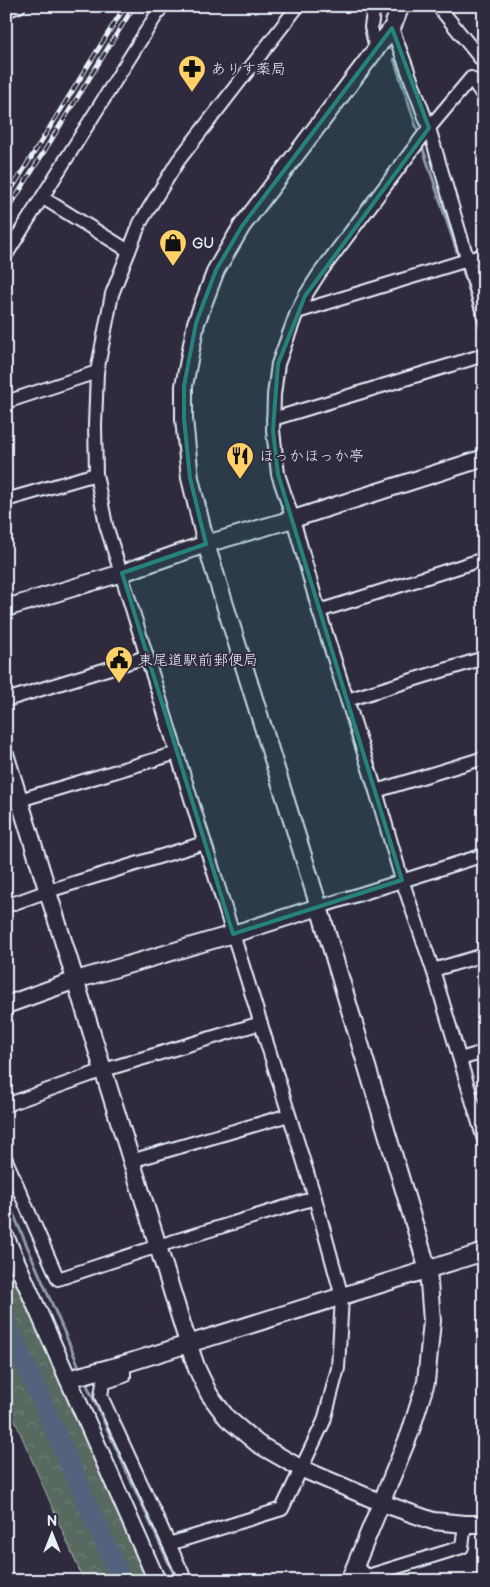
<svg xmlns="http://www.w3.org/2000/svg" width="490" height="1587" font-family="'Balsamiq Sans','Klee One',sans-serif">
<style>
.park{fill:url(#park-crowns);stroke:#a0adac}
.lines{fill:none;stroke-linecap:round;stroke-linejoin:round}
.stream{stroke:#8f9cae;stroke-width:3}
.river{stroke:#53637d;stroke-width:20}
.minor-casing{stroke:#e8f1f8;stroke-width:16}
.tertiary-casing{stroke:#e8f1f8;stroke-width:20}
.minor{stroke:#2f2a3d;stroke-width:12}
.tertiary{stroke:#2f2a3d;stroke-width:16}
.rail-casing{stroke:#e8f1f8;stroke-width:5}
.rail{stroke:#2f2a3d;stroke-width:3;stroke-dasharray:9;stroke-linecap:butt}
.marked{fill:#25827c;fill-opacity:0.2;stroke:#25827c;stroke-width:4;stroke-linejoin:round}
.labels{text-anchor:middle;stroke-width:4;stroke-linejoin:round;paint-order:stroke}
.poi-label{font-size:15px;fill:#e8f1f8;stroke:#2f2a3d;text-anchor:start}
</style>
<defs>
<pattern id="park-crowns" width="20" height="18" patternUnits="userSpaceOnUse" patternTransform="scale(1.25)"><rect width="20" height="18" fill="#586960"/><path d="M2 6a3 3 0 1 1 6 0M12 15a3 3 0 1 1 6 0" fill="none" stroke="#707f78"/></pattern>
</defs>
<rect width="100%" height="100%" fill="#2f2a3d"/>
<filter id="ink" filterUnits="userSpaceOnUse"><feTurbulence type="fractalNoise" baseFrequency=".02" numOctaves="2"/><feDisplacementMap in="SourceGraphic" scale="10" xChannelSelector="R" yChannelSelector="G"/><feConvolveMatrix kernelMatrix="1 2 1 2 8 2 1 2 1" color-interpolation-filters="sRGB"/></filter>
<g filter="url(#ink)">
<path class="park" d="M6 1257 151 1581H84L6 1400Z"/>
<g class="lines">
<g class="stream">
<path d="M394 59 419 135"/>
<path d="M421 143 459 258"/>
<path d="M461 264 484 340"/>
<path d="M6 1197 81 1371"/>
<path d="M87 1385 177 1581"/>
</g>
<path class="river" d="M6 1321 122 1581"/>
<defs>
<g id="minor">
<path d="M374 6 371 27 376 49"/>
<path d="M438 6 484 63"/>
<path d="M6 11 19 6"/>
<path d="M392 28 429 128 484 316"/>
<path d="M484 97 471 78 429 128 319 274 305 296 297 312 278 364 274 395 273 430 278 474 293 519 319 611 376 791 402 880 433 970 484 1140"/>
<path d="M43 198 129 251"/>
<path d="M6 255 162 6"/>
<path d="M297 312 484 255"/>
<path d="M6 402 97 372"/>
<path d="M273 419 484 355"/>
<path d="M6 500 96 474"/>
<path d="M319 611 484 559"/>
<path d="M6 700 146 657"/>
<path d="M347 700 484 658"/>
<path d="M376 791 484 758"/>
<path d="M6 804 177 753"/>
<path d="M6 906 48 891 204 843"/>
<path d="M319 907 484 855"/>
<path d="M433 970 484 955"/>
<path d="M460 1059 484 1052"/>
<path d="M6 1105 104 1070 261 1023"/>
<path d="M6 1160 58 1279 158 1246 315 1198"/>
<path d="M131 1161 289 1115"/>
<path d="M124 1364V1376L103 1383 101 1396 186 1581"/>
<path d="M169 1544 282 1509 324 1421 338 1368 342 1297 315 1198 106 525 96 474 95 425 97 372 112 294 140 223 178 161 298 6"/>
<path d="M355 1567 368 1576 462 1547 465 1524"/>
</g>
<g id="tertiary">
<path d="M6 608 122 573 206 544 293 519 484 458"/>
<path d="M6 757 188 1343 197 1369 209 1394 227 1418 258 1444 300 1468 382 1503 433 1521 465 1524H484"/>
<path d="M6 1005 76 980 233 934 319 907"/>
<path d="M6 1238 157 1581"/>
<path d="M68 1379 124 1364 484 1252"/>
<path d="M349 1581 410 1433 426 1382 432 1321 428 1270 319 907 206 544 190 478 184 419V386L196 323 216 270 242 226 392 28 400 8 399 6"/>
</g>
</defs>
<use href="#minor" class="minor-casing"/>
<use href="#tertiary" class="tertiary-casing"/>
<use href="#minor" class="minor"/>
<use href="#tertiary" class="tertiary"/>
<defs>
<g id="rail">
<path d="M6 198 125 6"/>
<path d="M6 213 134 6"/>
</g>
</defs>
<use href="#rail" class="rail-casing"/>
<use href="#rail" class="rail"/>
</g>
</g>
<path class="marked" d="M392 28 429 128 305 296 278 364 273 430 278 474 402 880 233 934 122 573 206 544 190 478 184 419V386L196 323 216 270 242 226Z"/>
<defs>
<symbol id="pharmacy-pin" viewBox="-11 -11 22 30"><path d="M0 17L-7.5 6A9.5 9.5 0 1 1 7.5 6Z" fill="#ffd166" stroke="#2f2a3d"/><path d="M-2-6h4v4h4v4h-4v4h-4v-4h-4v-4h4Z" fill="#111"/></symbol>
<symbol id="shop-pin" viewBox="-11 -11 22 30"><path d="M0 17L-7.5 6A9.5 9.5 0 1 1 7.5 6Z" fill="#ffd166" stroke="#2f2a3d"/><path d="M-5-2.5h2.3a2.7 3.5 0 0 1 5.4 0H5L5.5 6h-11ZM-1.5-2.5h3a1.5 2.3 0 0 0-3 0Z" fill="#111"/></symbol>
<symbol id="restaurant-pin" viewBox="-11 -11 22 30"><path d="M0 17L-7.5 6A9.5 9.5 0 1 1 7.5 6Z" fill="#ffd166" stroke="#2f2a3d"/><path d="M-5-6h1v4h1v-4h1v4h1v-4h1v5L-1.5 .5V6h-2V.5L-5-1ZM5-6V6H3V1.5H1.5Q1.5-4 5-6Z" fill="#111"/></symbol>
<symbol id="civic-pin" viewBox="-11 -11 22 30"><path d="M0 17L-7.5 6A9.5 9.5 0 1 1 7.5 6Z" fill="#ffd166" stroke="#2f2a3d"/><path d="M-.6-6.5H3V-4.5H.6V-3L4-1V1h2V6H-6V1h2V-1L-.6-3ZM-1.2 2.5V6h2.4V2.5Z" fill="#111"/></symbol>
</defs>
<g fill-rule="evenodd">
<use href="#pharmacy-pin" x="176" y="53" width="32" height="43"/>
<use href="#shop-pin" x="157" y="227" width="32" height="43"/>
<use href="#restaurant-pin" x="224" y="440" width="32" height="43"/>
<use href="#civic-pin" x="103" y="644" width="32" height="43"/>
</g>
<g class="labels">
<g class="poi-label">
<text x="211" y="74">ありす薬局</text>
<text x="192" y="248">GU</text>
<text x="259" y="461">ほっかほっか亭</text>
<text x="138" y="665">東尾道駅前郵便局</text>
</g>
</g>
<rect width="490" height="1587" fill="none" stroke="#2f2a3d" stroke-width="25"/>
<rect x="12" y="12" width="465" height="1562" fill="none" stroke="#e8f1f8" stroke-width="2" filter="url(#ink)"/>
<g transform="translate(52 1534)" stroke="#2f2a3d" stroke-width="4" paint-order="stroke">
<path d="M0-4L9 19L0 12L-9 19Z" fill="#e8f1f8"/>
<text y="-8" font-size="14" font-weight="bold" text-anchor="middle" fill="#e8f1f8">N</text>
</g>
</svg>
